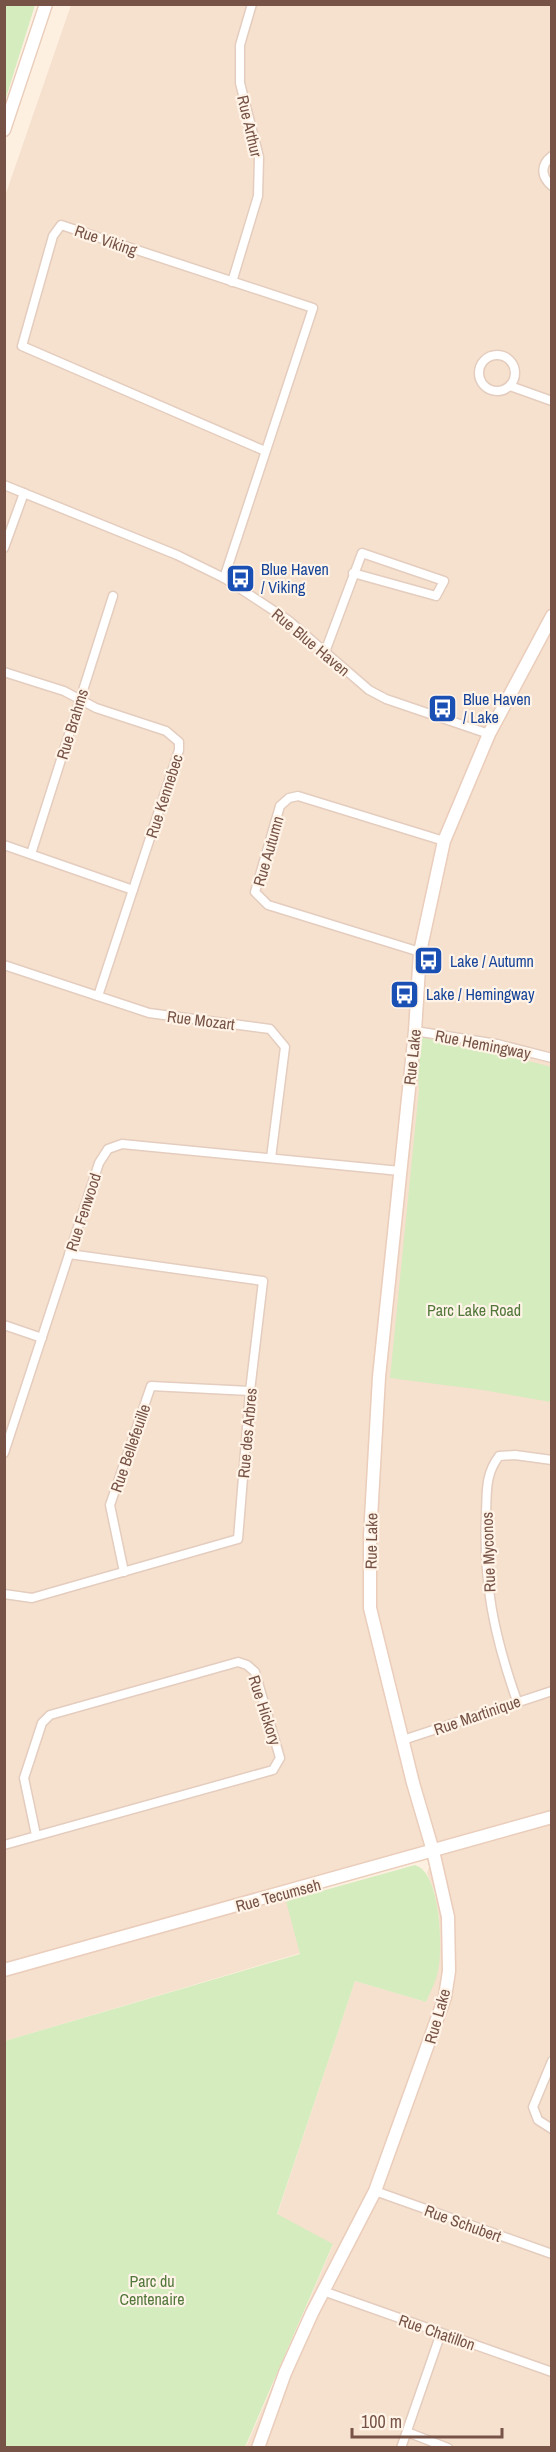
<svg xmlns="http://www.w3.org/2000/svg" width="556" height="2452" font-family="'Archivo Narrow',sans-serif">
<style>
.residential{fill:#f6e0ce}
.green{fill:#d4ecbe}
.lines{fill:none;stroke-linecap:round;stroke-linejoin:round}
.street-casing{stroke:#e4cdbe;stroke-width:11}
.secondary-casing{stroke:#eacdbb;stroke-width:15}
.street{stroke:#fff;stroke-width:8}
.secondary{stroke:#fff;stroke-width:12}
.labels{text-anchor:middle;stroke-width:4.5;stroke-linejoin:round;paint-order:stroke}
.street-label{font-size:16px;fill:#765346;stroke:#fff4e7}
.transit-label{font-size:16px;fill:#164399;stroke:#fff4e7;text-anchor:start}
.park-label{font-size:16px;fill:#51773b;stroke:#fff4e7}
</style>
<rect width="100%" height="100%" fill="#fef0e0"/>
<path class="residential" d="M71 5H551V2447H246L333 2245 277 2215 355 1981 426 2002 438 1970 440 1947 439 1918 435 1893 427 1873 435 1849 284 1890 300 1953 5 2041V196Z"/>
<g class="green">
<path d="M5 4 35 5 5 101 4 5Z"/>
<path d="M415 1031C456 1051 507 1054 551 1067V1402L483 1390 390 1378 419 1090Z"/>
<path d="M415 1865C441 1872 443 1949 438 1971 436 1982 430 1992 426 2002L355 1981 277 2214 333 2244 245 2447H5V2041L300 1954 286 1901Z"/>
</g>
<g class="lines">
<defs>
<g id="street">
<path d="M552 156C540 165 541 177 552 186"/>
<path d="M232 282 258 196 259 157 240 83V45L252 4"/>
<circle cx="497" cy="373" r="18"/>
<path d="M510 386 552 401"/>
<path d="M4 485 177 555 224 578 288 620 369 690 386 699 489 734"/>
<path d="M4 548 24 493"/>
<path d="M224 578 313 308 61 225 53 236 22 346 265 451"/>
<path d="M325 652 362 553 444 581 436 596 353 573"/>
<path d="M4 672 64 691 96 708 166 731 179 742V750L98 996"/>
<path d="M4 845 133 890"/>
<path d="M31 854 113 596"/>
<path d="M420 952 268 905 255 892 280 806 289 798 298 796 444 841"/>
<path d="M4 965 149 1013 270 1029 285 1047 271 1158"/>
<path d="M415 1031 497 1044 552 1058"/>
<path d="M4 1325 42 1338"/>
<path d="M4 1453 99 1163 108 1149 122 1144 400 1171"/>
<path d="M124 1572 110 1505 151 1386 250 1391"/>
<path d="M4 1594 32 1598 238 1539 250 1391 263 1281 69 1254"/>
<path d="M517 1701C494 1636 483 1582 486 1514 487 1491 485 1475 499 1456L515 1455 552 1460"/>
<path d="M403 1740 552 1691"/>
<path d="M4 1845 273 1770 280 1758 255 1672 247 1665 238 1662 50 1715 42 1723 24 1778 36 1835"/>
<path d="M552 2061 533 2107 538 2120 552 2129"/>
<path d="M375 2191 552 2254"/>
<path d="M323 2291 552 2372"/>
<path d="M407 2432 448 2448"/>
<path d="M401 2448 441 2333"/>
</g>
<g id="secondary">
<path d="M4 130 46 4"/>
<path d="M4 1970 552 1817"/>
<path d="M258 2448 285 2373 312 2313 375 2191 445 1997 449 1971 448 1917 433 1851 413 1783 370 1608V1536L379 1377 415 1031 420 952 444 841 489 734 552 616"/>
</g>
</defs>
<use href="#street" class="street-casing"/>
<use href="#secondary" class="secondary-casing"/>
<use href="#street" class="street"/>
<use href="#secondary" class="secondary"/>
</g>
<defs>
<symbol id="bus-square" viewBox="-11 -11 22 22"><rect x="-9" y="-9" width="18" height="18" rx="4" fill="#1a4fb4" stroke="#fff4e7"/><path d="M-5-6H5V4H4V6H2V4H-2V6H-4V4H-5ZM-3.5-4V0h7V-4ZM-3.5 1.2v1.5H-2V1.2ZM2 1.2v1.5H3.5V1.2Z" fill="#fff"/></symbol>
</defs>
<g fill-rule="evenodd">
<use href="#bus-square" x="224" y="562" width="33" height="33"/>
<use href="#bus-square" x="426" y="692" width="33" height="33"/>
<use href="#bus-square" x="412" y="944" width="33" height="33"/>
<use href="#bus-square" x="388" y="978" width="33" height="33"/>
</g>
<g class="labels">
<g class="street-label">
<text transform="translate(250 126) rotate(77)" y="6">Rue Arthur</text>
<text transform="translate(106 240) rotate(19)" y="6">Rue Viking</text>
<text transform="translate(311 642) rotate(40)" y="6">Rue Blue Haven</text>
<text transform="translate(72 724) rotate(-73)" y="6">Rue Brahms</text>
<text transform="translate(164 796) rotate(-72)" y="6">Rue Kennebec</text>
<text transform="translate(268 851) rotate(-74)" y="6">Rue Autumn</text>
<text transform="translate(201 1020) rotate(7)" y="6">Rue Mozart</text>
<text transform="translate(483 1044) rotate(11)" y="6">Rue Hemingway</text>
<text transform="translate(412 1057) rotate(-84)" y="6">Rue Lake</text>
<text transform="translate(83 1212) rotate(-72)" y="6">Rue Fenwood</text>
<text transform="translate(247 1433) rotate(-85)" y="6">Rue des Arbres</text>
<text transform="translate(130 1448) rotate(-71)" y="6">Rue Bellefeuille</text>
<text transform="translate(371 1541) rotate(-89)" y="6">Rue Lake</text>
<text transform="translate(488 1552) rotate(-92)" y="6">Rue Myconos</text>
<text transform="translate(265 1710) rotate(72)" y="6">Rue Hickory</text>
<text transform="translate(477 1715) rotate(-19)" y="6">Rue Martinique</text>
<text transform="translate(278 1895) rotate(-15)" y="6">Rue Tecumseh</text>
<text transform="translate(437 2016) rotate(-74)" y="6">Rue Lake</text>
<text transform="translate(463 2223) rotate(20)" y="6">Rue Schubert</text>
<text transform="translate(437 2332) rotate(19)" y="6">Rue Chatillon</text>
</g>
<g class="transit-label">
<text x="261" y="575">Blue Haven<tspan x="261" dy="18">/ Viking</tspan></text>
<text x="463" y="705">Blue Haven<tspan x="463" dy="18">/ Lake</tspan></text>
<text x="450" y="967">Lake / Autumn</text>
<text x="426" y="1000">Lake / Hemingway</text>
</g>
<g class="park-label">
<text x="474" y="1316">Parc Lake Road</text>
<text x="152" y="2287">Parc du<tspan x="152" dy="18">Centenaire</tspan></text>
</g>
</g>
<rect width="556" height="2452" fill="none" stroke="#765346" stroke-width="12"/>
<path d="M352 2428v9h150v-9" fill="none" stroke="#765346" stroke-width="3"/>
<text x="361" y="2428" font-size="18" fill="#765346" stroke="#fff4e7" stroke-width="4.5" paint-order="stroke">100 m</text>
</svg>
